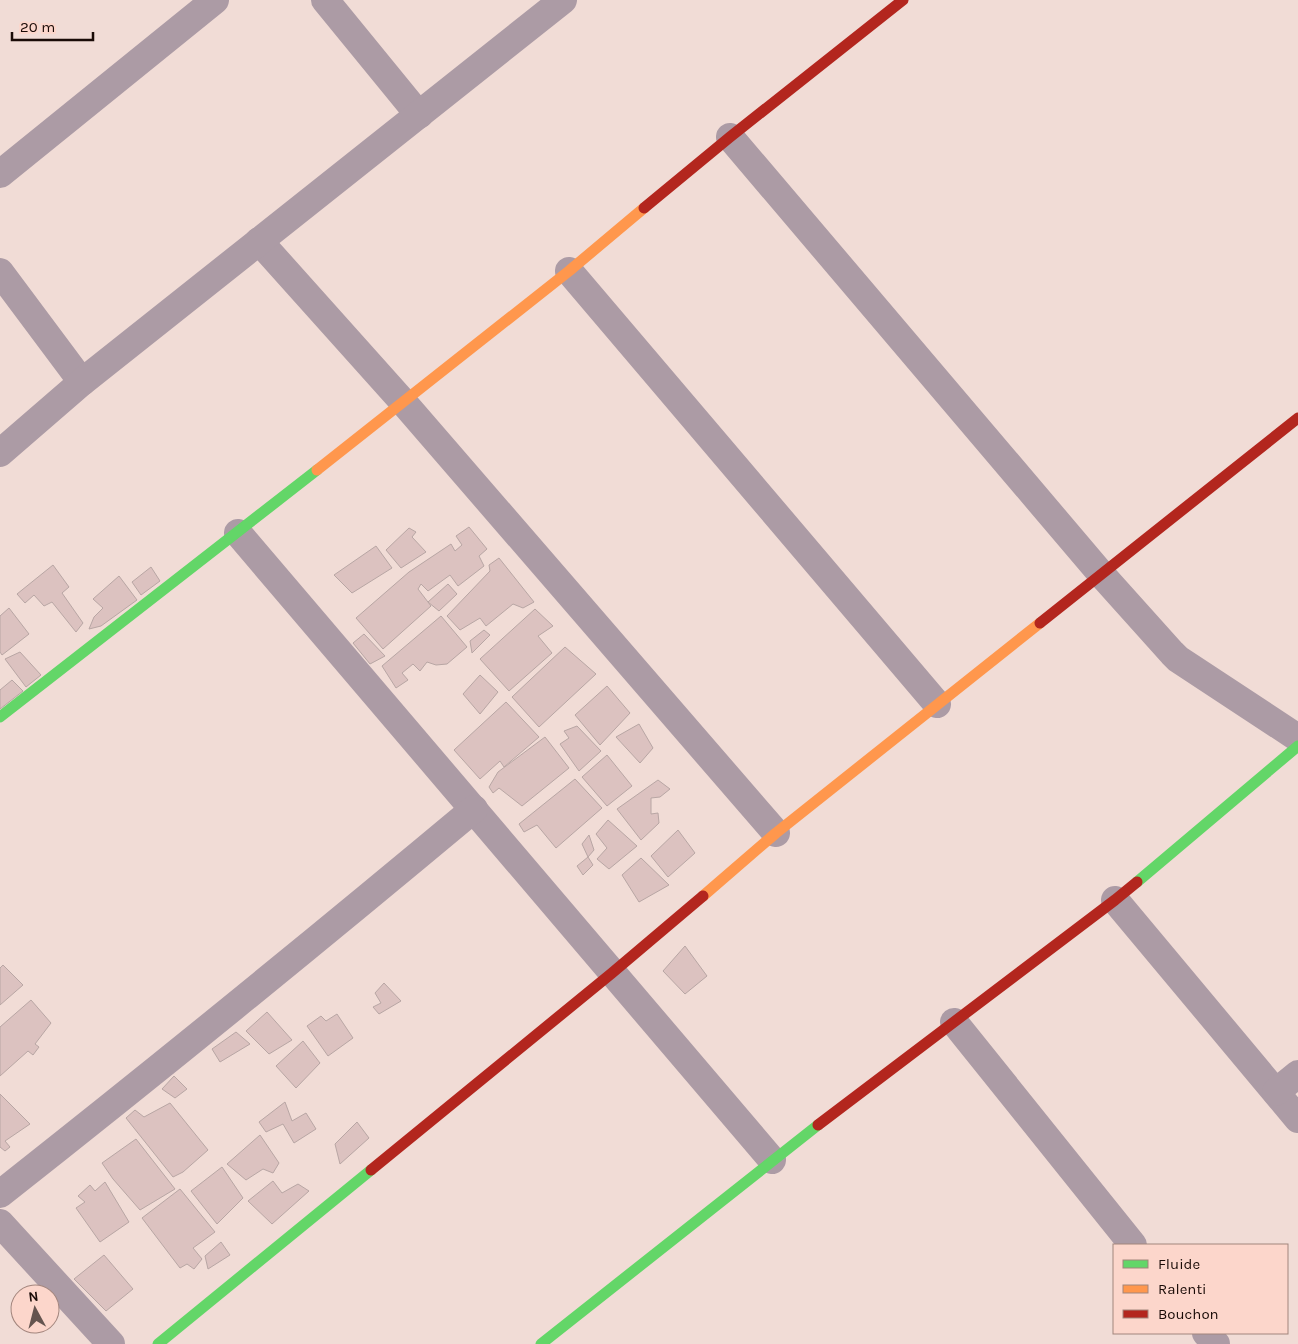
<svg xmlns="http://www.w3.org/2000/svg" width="1298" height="1344" font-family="Karla,sans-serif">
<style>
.building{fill:#dcc2c0;stroke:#b8a6a4}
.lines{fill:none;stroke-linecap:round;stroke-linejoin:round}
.street{stroke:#ac9ba5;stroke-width:28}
.fast{stroke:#63d668;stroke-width:11}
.slow{stroke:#ff974d;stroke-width:11}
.jam{stroke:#b3261e;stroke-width:11}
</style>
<rect width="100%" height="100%" fill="#f1dcd6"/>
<g class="building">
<path d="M469 527 487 549 479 556 484 566 458 586 450 575 428 591 421 584 418 589 431 606 383 649 356 618 409 572 451 544 455 551 462 545 456 536Z"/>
<path d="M409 528 416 532 412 537 426 552 401 568 386 550Z"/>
<path d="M376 546 392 568 352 593 334 575Z"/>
<path d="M499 558 534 602 523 608 513 604 486 626 480 618 460 630 447 616 490 571 489 565Z"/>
<path d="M53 565 69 587 62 593 83 623 76 632 52 602 44 606 34 595 25 603 17 594Z"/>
<path d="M151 567 160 581 141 595 132 582Z"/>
<path d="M119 576 137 600 101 626 89 629 94 617 103 608 93 599Z"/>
<path d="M448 584 457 594 439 611 428 602Z"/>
<path d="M9 608 29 634 2 655 0 652V616Z"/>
<path d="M535 609 553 626 538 636 552 653 509 691 480 659Z"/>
<path d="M441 616 467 647 447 664 436 665 427 662 420 671 413 664 402 673 408 680 396 688 382 666Z"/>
<path d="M484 630 490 635 472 653 470 641Z"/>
<path d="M364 634 385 656 370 664 353 643Z"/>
<path d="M565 647 596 674 539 727 512 697Z"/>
<path d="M20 652 41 675 26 687 5 659Z"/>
<path d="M480 675 498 692 480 714 463 694Z"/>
<path d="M12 680 23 691 0 709V690Z"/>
<path d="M607 686 630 713 600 745 575 715Z"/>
<path d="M506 702 539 737 504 767 500 761 480 779 454 750Z"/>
<path d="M639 724 653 748 640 763 616 737Z"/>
<path d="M577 726 601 751 579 771 560 744 569 738 564 731Z"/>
<path d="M545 737 569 768 522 806 499 788 493 793 489 787 498 772Z"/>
<path d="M607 755 632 786 607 806 582 777Z"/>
<path d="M575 779 602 808 556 848 537 825 524 832 519 824Z"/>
<path d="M658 780 670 789 660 797 651 798V814L658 813 659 823 641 840 617 809Z"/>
<path d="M608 820 637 846 609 869 597 859 607 848 596 834Z"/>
<path d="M678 830 695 853 668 877 651 856Z"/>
<path d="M589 835 594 850 588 857 582 844Z"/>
<path d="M588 857 593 865 583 875 577 866Z"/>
<path d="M641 858 669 885 639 902 622 875Z"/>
<path d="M685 946 707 976 685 994 663 971Z"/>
<path d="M3 965 23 985 0 1005V968Z"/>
<path d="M384 983 401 1001 379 1014 373 1007 381 1003 375 993Z"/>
<path d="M31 1000 51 1023 35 1044 39 1047 33 1055 28 1051 0 1076V1027Z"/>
<path d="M267 1012 292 1040 269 1054 246 1031Z"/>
<path d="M337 1014 353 1038 328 1056 307 1026 321 1016 326 1021Z"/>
<path d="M236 1032 250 1044 220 1062 212 1049Z"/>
<path d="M303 1041 320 1063 296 1088 276 1066Z"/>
<path d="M174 1076 187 1089 175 1098 162 1089Z"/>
<path d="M0 1094 30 1124 5 1141 10 1147 5 1151 0 1147Z"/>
<path d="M285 1102 292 1121 306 1113 316 1129 294 1143 283 1124 266 1132 259 1122Z"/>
<path d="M170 1103 208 1150 183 1172 173 1177 126 1118 135 1110 144 1117Z"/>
<path d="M357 1122 369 1138 340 1164 335 1144Z"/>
<path d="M260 1135 279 1163 273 1173 263 1169 246 1180 227 1164Z"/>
<path d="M136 1139 175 1189 140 1210 113 1179 102 1163Z"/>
<path d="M222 1167 243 1198 217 1224 191 1191Z"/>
<path d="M273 1181 282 1193 298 1184 309 1191 272 1224 248 1201Z"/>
<path d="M105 1182 129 1222 100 1242 76 1208 85 1202 78 1196 90 1185 95 1191Z"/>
<path d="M180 1189 215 1232 193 1248 202 1259 194 1269 187 1264 180 1268 142 1218Z"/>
<path d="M221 1242 230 1255 208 1269 205 1256Z"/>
<path d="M104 1255 133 1289 106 1311 74 1279Z"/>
</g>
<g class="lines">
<g class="street">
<path d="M325 0 419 115"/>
<path d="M730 137 1102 575 1172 653 1178 659 1298 738"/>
<path d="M0 174 215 0"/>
<path d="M259 241 404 403 776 833"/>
<path d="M569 271 937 704"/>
<path d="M0 272 82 382"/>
<path d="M0 453 82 382 563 0"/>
<path d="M238 533 772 1160"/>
<path d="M1115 900 1298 1119"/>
<path d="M954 1022 1133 1245"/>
<path d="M1276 1092 1298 1074"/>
<path d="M0 1194C160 1068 317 940 474 809"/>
<path d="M0 1223 111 1344"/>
<path d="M1206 1333 1216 1344"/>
</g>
<g class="fast">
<path d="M0 717 317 470"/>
<path d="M1137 882 1298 746"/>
<path d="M158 1344 371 1170"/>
<path d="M541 1344 818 1125"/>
</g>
<g class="slow">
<path d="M317 470 569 271 644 208"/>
<path d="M703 896 776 833 1040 623"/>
</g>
<g class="jam">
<path d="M644 208 730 137 903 0"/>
<path d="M1040 623 1298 418"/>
<path d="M818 1125 1115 900 1137 882"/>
<path d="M371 1170 612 973 703 896"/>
</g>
</g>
<rect x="1113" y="1244" width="175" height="90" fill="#fcd6cb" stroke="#a2857d"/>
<rect x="1123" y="1260" width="25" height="8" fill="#63d668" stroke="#a2857d"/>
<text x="1158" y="1269" font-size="15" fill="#1a0b07">Fluide</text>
<rect x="1123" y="1285" width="25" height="8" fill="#ff974d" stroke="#a2857d"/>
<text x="1158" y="1294" font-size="15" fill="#1a0b07">Ralenti</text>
<rect x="1123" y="1310" width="25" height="8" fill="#b3261e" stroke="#a2857d"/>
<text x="1158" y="1319" font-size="15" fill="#1a0b07">Bouchon</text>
<g transform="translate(35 1309) rotate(353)"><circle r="24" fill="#fcd6cb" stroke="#a2857d"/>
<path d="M0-4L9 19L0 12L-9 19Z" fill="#65544f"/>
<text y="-8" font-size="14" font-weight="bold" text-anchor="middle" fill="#1a0b07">N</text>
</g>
<path d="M12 32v8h81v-8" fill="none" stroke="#1a0b07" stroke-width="2.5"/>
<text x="20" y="32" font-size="15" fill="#1a0b07" stroke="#fcd6cb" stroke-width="4" paint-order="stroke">20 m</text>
</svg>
